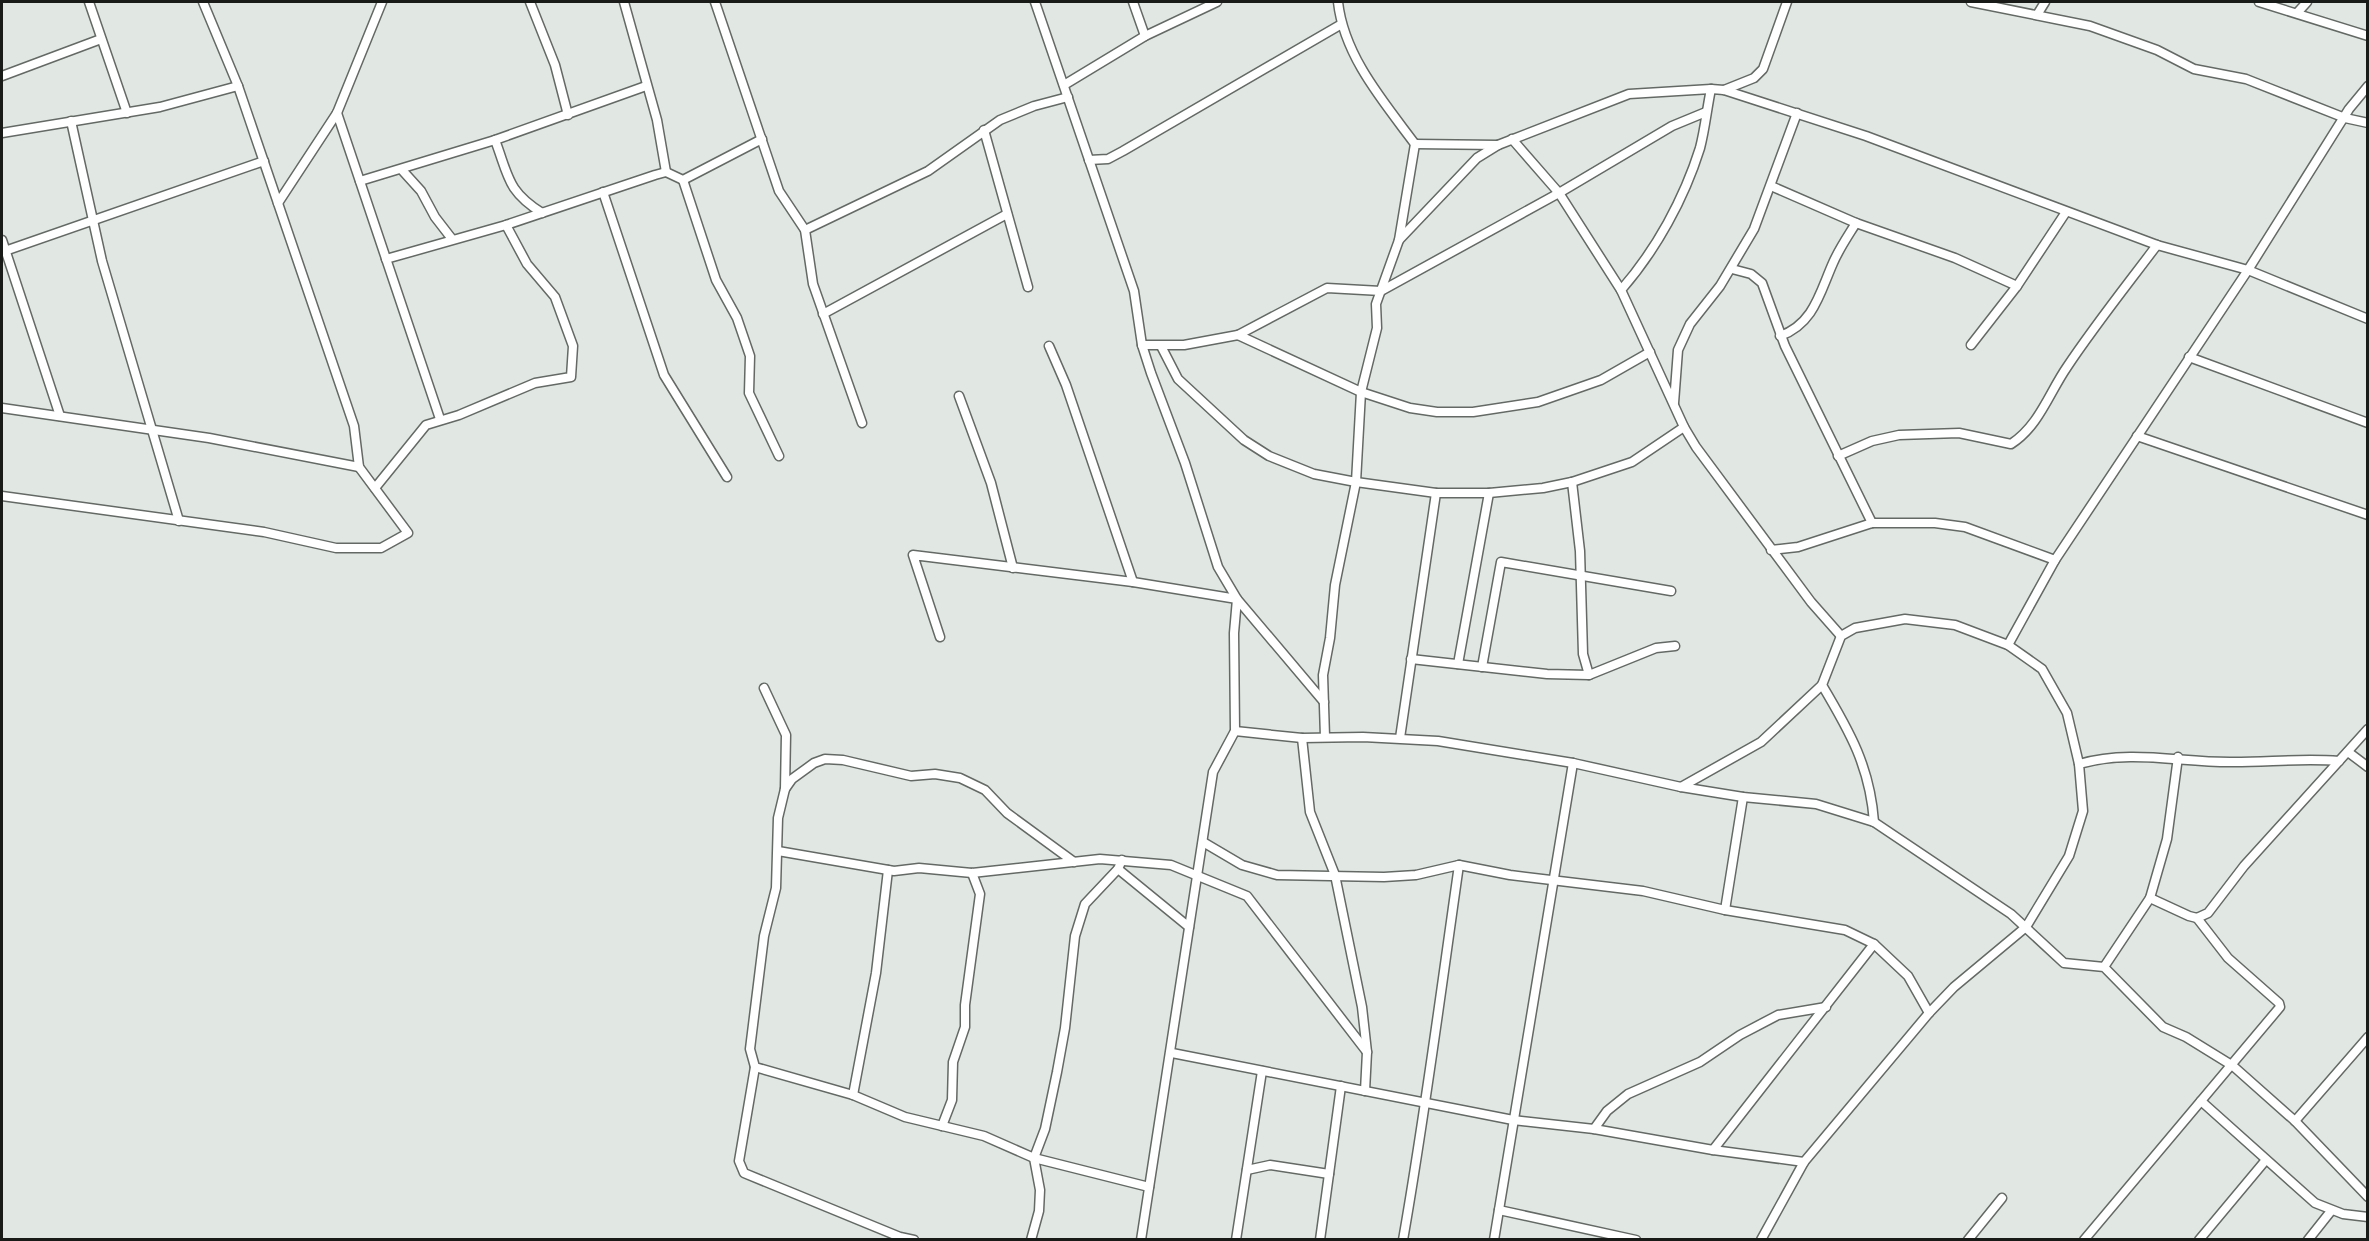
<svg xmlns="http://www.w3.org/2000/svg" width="2369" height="1241" font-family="'Noto Sans',sans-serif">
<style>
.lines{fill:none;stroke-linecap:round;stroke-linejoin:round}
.street-casing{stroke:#646965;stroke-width:11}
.street{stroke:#fff;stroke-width:8}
</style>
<rect width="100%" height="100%" fill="#e1e8e3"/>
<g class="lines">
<defs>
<g id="street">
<path d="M89 2 127 113"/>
<path d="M530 2 555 65 568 115"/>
<path d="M624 2 657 120 666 172"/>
<path d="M715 2 779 191 805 230 813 284 862 423"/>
<path d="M1035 2 1134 291 1142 345 1151 373 1185 463 1218 567 1237 599 1234 633 1235 731 1213 772 1141 1240"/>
<path d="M1133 2 1145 36"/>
<path d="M1971 2 2090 26 2157 50 2194 69 2246 79 2345 118 2368 123"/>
<path d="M2259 2 2368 36"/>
<path d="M2297 13 2307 2"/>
<path d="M2037 15 2045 2"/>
<path d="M2 76 101 39"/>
<path d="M1064 85 1145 36 1217 2"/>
<path d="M1711 89C1707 108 1705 129 1700 148 1684 199 1656 250 1621 290L1684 427 1696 447 1811 602 1841 636"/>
<path d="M1724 90 1754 78 1763 69 1787 2"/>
<path d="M337 113 440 419"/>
<path d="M71 121 102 261 179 521"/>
<path d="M984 130 1028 287"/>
<path d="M2 133 160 107 238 86"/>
<path d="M1512 139 1559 193 1621 290"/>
<path d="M495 140C509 177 507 191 542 213"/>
<path d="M1415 144 1498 145"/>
<path d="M1089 160 1108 159 1123 151 1340 25"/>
<path d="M402 170 421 191 435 217 452 239"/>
<path d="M683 180 716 280 737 318 750 356 749 393 779 456"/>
<path d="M360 181 495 140 646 86"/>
<path d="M1771 186 1856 223 1955 258 2017 286"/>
<path d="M603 192 664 375 727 477"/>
<path d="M278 203 337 113 382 2"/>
<path d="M805 230 928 171 1000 120 1034 106 1068 97"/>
<path d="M2 240 60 416"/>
<path d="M1399 240 1477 158 1498 145 1629 94 1711 89 1724 90 1866 136 2157 245 2248 270 2368 319"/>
<path d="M2 252 264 161"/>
<path d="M386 259 506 225 655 175 666 172 683 180 762 139"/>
<path d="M1732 269 1751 274 1762 283 1785 346 1872 523"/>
<path d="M823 314 1007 214"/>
<path d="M1238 335 1327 288 1381 291 1559 193 1672 126 1706 112"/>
<path d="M1780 336C1814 324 1820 292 1833 263 1839 249 1848 236 1856 223"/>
<path d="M1142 345H1184L1238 335 1361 392 1410 408 1437 412H1473L1538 402 1601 380 1650 352"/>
<path d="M1971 345 2017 286 2066 212"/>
<path d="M1049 346 1066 385 1133 582"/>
<path d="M1161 346 1178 379 1244 440 1269 456 1314 474 1356 482 1436 493H1489L1543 488 1572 482 1632 462 1684 427"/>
<path d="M2189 357 2368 423"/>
<path d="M959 396 991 483 1013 568"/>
<path d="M1674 403 1678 350 1690 324 1720 286 1754 229 1797 113"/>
<path d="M2 408 209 438 359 467"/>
<path d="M2137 436 2368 515"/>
<path d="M1838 456 1872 441 1899 435 1959 433 2011 444C2039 426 2049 393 2067 367 2095 325 2127 285 2157 245"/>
<path d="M1572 482 1580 551 1583 654 1589 675"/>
<path d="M375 488 426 425 459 415 535 383 571 377 573 346 555 297 527 264 506 225"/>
<path d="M2 496 264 532 336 548H381L408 533 359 467 354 426 238 86 203 2"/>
<path d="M1771 550 1798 547 1872 523H1935L1965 527 2055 560"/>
<path d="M940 637 913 555 1133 582 1237 599 1324 702"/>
<path d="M2008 645 2055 560 2248 270 2349 109 2368 86"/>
<path d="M1411 659 1547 674 1589 675 1656 648 1675 646"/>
<path d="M1458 664 1489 493"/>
<path d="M1482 667 1501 562 1671 591"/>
<path d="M764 688 786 735 785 789 778 818 776 888 764 936 750 1049 755 1067 853 1095 905 1117 984 1136 1034 1158 1149 1187"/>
<path d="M1235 731 1302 738 1363 737 1438 741 1573 763 1681 787 1743 797 1816 804 1874 822 2011 914 2064 963 2104 967 2163 1027 2186 1037 2233 1066 2295 1121 2368 1197"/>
<path d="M1325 737 1323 675 1330 638 1335 585 1356 482 1361 392 1377 328 1376 304 1399 240 1415 144C1383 101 1344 56 1338 2"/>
<path d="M1302 738 1310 812 1335 875 1362 1007 1367 1052 1365 1091"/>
<path d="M1400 738 1436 493"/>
<path d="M2348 752 2368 767"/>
<path d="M2079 764C2132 749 2181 763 2234 762 2270 762 2303 758 2339 761"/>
<path d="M1681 787 1761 742 1822 685"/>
<path d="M785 789 792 779 814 763 825 759 843 760 911 776 935 774 960 778 985 790 1007 813 1074 862"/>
<path d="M1203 842 1242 865 1277 875 1384 877 1416 875 1459 865 1510 875 1643 891 1725 910 1845 930 1874 944 1908 976 1929 1013"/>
<path d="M778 851 894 871 919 868 972 873 1100 859 1171 865 1247 896 1367 1052"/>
<path d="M1118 869 1189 927"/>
<path d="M2150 898 2189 916 2197 918 2208 913 2244 866 2368 729"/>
<path d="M1725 910 1743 797"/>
<path d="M2104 967 2150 898 2167 839 2178 757"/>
<path d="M1172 1053 1513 1120 1594 1129 1713 1150 1804 1162"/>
<path d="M755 1067 739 1161 744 1173 900 1237 914 1240"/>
<path d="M853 1095 876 973 888 870"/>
<path d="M2201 1101 2315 1203 2343 1214 2368 1217"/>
<path d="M2295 1121 2368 1037"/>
<path d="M942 1126 952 1100 953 1062 965 1027V1005L980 894 972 873"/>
<path d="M1594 1129 1607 1111 1628 1094 1700 1062 1740 1035 1778 1015 1826 1007"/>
<path d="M1713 1150 1874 944"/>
<path d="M1247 1170 1270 1165 1329 1174"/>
<path d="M1499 1210 1636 1240"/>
<path d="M1031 1240 1039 1211 1040 1190 1034 1158 1045 1129 1057 1072 1065 1028 1075 936 1085 904 1118 869 1122 860"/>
<path d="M1236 1240 1262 1071"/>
<path d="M1320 1240 1341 1086"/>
<path d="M1403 1240C1425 1115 1441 990 1459 865"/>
<path d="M1494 1240 1573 763"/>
<path d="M1761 1240 1804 1162 1929 1013 1954 987 2026 927 2069 856 2083 811 2079 764 2067 713 2042 669 2008 645 1955 625 1905 619 1855 628 1841 636 1822 685C1850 732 1870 767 1874 822"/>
<path d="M1968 1240 2002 1198"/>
<path d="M2084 1240 2280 1007 2279 1003 2228 958 2197 918"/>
<path d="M2199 1240 2265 1161"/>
<path d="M2308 1240 2331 1211"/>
</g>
</defs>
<use href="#street" class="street-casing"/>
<use href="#street" class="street"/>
</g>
<rect width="2369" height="1241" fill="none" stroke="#191b19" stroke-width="6"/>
</svg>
